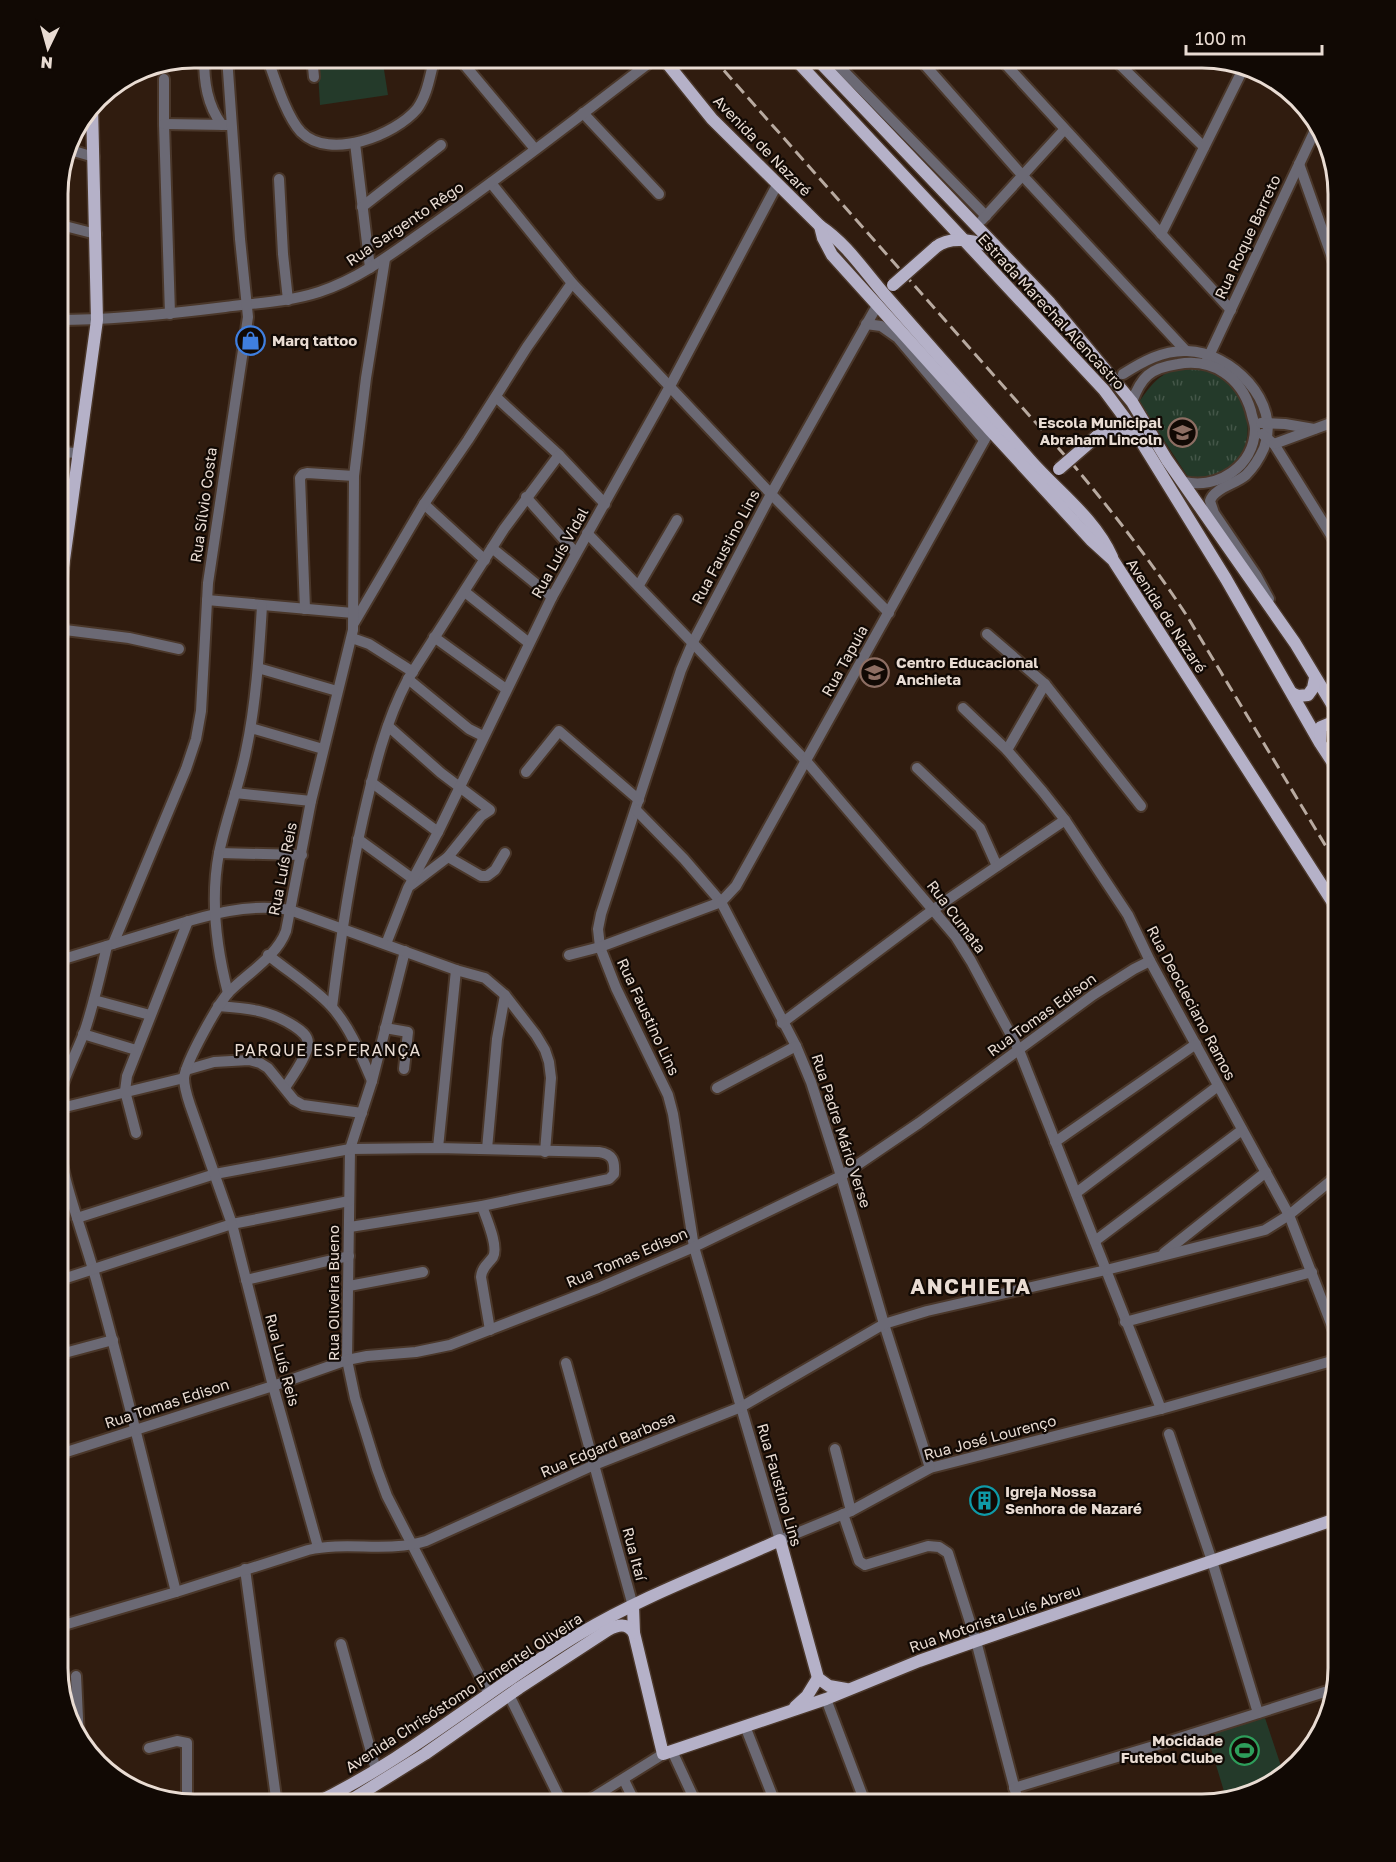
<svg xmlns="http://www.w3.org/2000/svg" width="1396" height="1862" font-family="'Golos Text',sans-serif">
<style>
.grass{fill:url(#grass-tufts)}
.garden{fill:#243a2a}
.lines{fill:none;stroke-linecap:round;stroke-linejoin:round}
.minor-casing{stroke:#4a372a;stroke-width:14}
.major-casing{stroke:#4a372a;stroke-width:15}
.minor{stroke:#6b6974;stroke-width:10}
.major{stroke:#b5b1c8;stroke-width:12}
.rail{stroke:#b8aaa0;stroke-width:3;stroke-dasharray:12 6;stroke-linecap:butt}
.major-bridge-casing{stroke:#4a372a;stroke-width:15;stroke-linecap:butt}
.major-bridge{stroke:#b5b1c8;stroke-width:12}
.labels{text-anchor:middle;stroke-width:4.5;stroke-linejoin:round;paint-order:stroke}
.street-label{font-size:15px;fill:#e9dcd3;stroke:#110904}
.poi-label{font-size:15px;font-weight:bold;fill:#e9dcd3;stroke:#110904;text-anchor:start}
.neighbourhood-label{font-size:16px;letter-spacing:1.5px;fill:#e9dcd3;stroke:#110904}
.district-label{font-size:21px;font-weight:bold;letter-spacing:1.5px;fill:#e9dcd3;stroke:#110904}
.rim{fill:none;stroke:#e9dcd3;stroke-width:3}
</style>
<defs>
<pattern id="grass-tufts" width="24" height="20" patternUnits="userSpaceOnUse" patternTransform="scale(1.5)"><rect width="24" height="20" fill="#243a2a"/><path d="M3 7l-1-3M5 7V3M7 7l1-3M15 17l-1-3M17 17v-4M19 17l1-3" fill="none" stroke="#445648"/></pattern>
</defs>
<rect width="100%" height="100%" fill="#301c0f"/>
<path class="grass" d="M1184 366C1191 367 1200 366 1207 368 1213 370 1221 377 1226 381 1258 408 1256 465 1211 477 1202 479 1197 480 1188 477L1139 402C1153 382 1159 374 1184 366Z"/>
<g class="garden">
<path d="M317 57H382L388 95 320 105Z"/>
<path d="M1265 1718 1282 1769 1293 1766 1278 1782 1226 1798 1207 1735Z"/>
</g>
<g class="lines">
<defs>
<g id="minor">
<path d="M204 57C204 82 207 105 222 125"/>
<path d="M267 57C275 79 286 116 301 132 330 161 395 135 417 109 428 94 430 74 435 57"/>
<path d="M312 57 314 77"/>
<path d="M458 57 535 149"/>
<path d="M830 57 986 216"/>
<path d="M918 57 1022 175 1186 351"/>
<path d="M999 57 1231 310"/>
<path d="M1112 57 1204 147"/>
<path d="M164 79V124L170 314"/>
<path d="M583 113 659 194"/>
<path d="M164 124 227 125"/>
<path d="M355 143 370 268"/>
<path d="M67 149 94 157"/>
<path d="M1299 164 1339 277"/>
<path d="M279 179 283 254 288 300"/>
<path d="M491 183 572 283 771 494 889 613"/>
<path d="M362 207 441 145"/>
<path d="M982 220 1064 130"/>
<path d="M57 224 96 234"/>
<path d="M1161 234 1244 67"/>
<path d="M878 304 771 494 693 642 681 670 601 914 598 929 600 947 616 988 668 1095 673 1114 694 1247 780 1540 851 1511 930 1468 1161 1409 1339 1359"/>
<path d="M57 320C113 320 169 314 225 307 256 303 288 302 319 292 362 278 398 249 435 223 511 170 583 113 657 57"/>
<path d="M866 324 881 326 898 338 984 440"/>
<path d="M1207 360 1318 124"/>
<path d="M1123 374C1142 362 1163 350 1187 351 1231 352 1282 402 1264 448 1260 457 1253 468 1246 475 1236 484 1214 488 1210 501L1214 513 1256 575 1269 599"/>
<path d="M496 397 559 455 605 504"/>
<path d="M1132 402C1141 377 1150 368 1178 364 1213 358 1241 377 1251 411 1252 417 1255 423 1255 429 1254 467 1218 489 1184 482"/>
<path d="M1261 423 1285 424 1314 429"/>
<path d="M1262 434 1274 444 1339 548"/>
<path d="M1274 444 1339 420"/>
<path d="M57 452 79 453"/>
<path d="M526 497 575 552"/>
<path d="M424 504 485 560"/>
<path d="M587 533 807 762 956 937 971 961 1019 1050 1161 1409"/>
<path d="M492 548 552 597"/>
<path d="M639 585 677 520"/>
<path d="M465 592 529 643"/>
<path d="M207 600 353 613"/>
<path d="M305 609 300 478 303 474 307 473 354 476"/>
<path d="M354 623 424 504 468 440 527 347 572 283"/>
<path d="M57 629 129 638 179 649"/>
<path d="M987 634 1045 684 1007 750"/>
<path d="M434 637 506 689"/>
<path d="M352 638 369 644 413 672"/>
<path d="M258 668 337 691"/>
<path d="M408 679 469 729 483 736"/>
<path d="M1045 684 1141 806"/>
<path d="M963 708 1007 750 1043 792 1065 820 1128 915 1150 961 1289 1215 1339 1344"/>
<path d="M388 726 441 773 490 810 481 816 448 857 411 885"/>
<path d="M251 728 323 749"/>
<path d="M917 768 980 828 997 866"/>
<path d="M526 772 559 731 639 800"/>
<path d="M371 782 438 832"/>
<path d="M235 793 311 801"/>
<path d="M636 810 684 859 721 902 796 1046 811 1082 841 1176 884 1324 930 1468"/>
<path d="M358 839 413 879"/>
<path d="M219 853 302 855"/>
<path d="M448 857 481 876H487L495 870 505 853"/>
<path d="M113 944 186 769 196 739 201 711 208 583 248 317 240 239 227 57"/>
<path d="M386 944 408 888 438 832 552 597 669 388 777 185"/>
<path d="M405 951 372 1081 350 1149 347 1360 355 1398 377 1469 387 1496 489 1694"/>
<path d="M268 955C289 972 313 987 331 1006 350 1027 361 1055 372 1081"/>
<path d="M569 955 600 947 721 902 736 886 990 430"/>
<path d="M57 961C91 951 125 940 159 930 202 917 245 902 290 910L456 970 485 978 505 995 536 1035 545 1050 549 1062 551 1078 545 1152"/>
<path d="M228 993C216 947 210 900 219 853 226 819 239 786 246 751 256 704 259 655 262 606"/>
<path d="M94 1000 150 1015"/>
<path d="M218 1006C247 1008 269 1010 294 1026 300 1030 308 1035 308 1043 309 1054 291 1078 285 1088"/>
<path d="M332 1007C340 943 349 880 363 818 374 770 385 722 408 679L504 529 559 455"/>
<path d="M782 1023 934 909 1065 820"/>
<path d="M385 1028 408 1032 404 1069"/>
<path d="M83 1034 136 1050"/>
<path d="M186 1070 214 1062 249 1060 260 1063 268 1068 294 1100 303 1105 362 1113"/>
<path d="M717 1088 796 1046"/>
<path d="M57 1103C63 1078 75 1056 84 1033 94 1004 100 975 107 946"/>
<path d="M57 1109 184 1078"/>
<path d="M136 1133 125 1091 127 1076 188 921"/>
<path d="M57 1137C64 1188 85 1237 98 1287 126 1388 150 1490 176 1592"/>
<path d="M1055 1142 1196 1044"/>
<path d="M438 1148 456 970"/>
<path d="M487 1149 497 1039 505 995"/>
<path d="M1076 1193 1218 1086"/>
<path d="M482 1206C486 1218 499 1246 493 1257 488 1264 482 1267 481 1277L490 1330"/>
<path d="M77 1218 215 1174 350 1149 438 1148 599 1152C613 1154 615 1161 614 1174L609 1179 482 1206 350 1227"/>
<path d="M1095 1241 1242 1130"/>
<path d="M1164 1253 1266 1172"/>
<path d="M246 1280 349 1256"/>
<path d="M57 1281 232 1224 349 1201"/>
<path d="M349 1286 423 1272"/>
<path d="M1125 1322 1312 1272"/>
<path d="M57 1355 113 1340"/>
<path d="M566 1363 633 1606"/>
<path d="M1169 1434 1212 1561 1258 1713"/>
<path d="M835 1449 851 1511"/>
<path d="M57 1455 273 1386 347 1360 367 1356 416 1352 450 1345 598 1288 694 1247 841 1176 919 1123 1093 995 1134 969 1150 961"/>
<path d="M843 1514 859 1561 865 1565 928 1546 939 1547 948 1553 976 1641 1019 1805"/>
<path d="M318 1547 273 1386 232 1224 190 1105C187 1096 184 1087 184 1078 186 1061 218 1004 229 992 248 973 277 956 286 931L311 801 353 630 354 476 366 378 385 259"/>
<path d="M245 1569 277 1805"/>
<path d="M57 1627 176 1592 308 1550C347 1541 388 1553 426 1541L594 1465 741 1407 884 1324 927 1311 1106 1270 1265 1230 1289 1215 1339 1174"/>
<path d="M341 1644 376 1770"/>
<path d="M76 1676 79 1740"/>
<path d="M509 1695 563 1805"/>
<path d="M826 1699 866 1805"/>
<path d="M745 1726 776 1805"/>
<path d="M149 1748 177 1741 187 1743V1803"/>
<path d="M672 1751 697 1805"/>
<path d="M624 1780 636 1805"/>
<path d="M1014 1788 1167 1742 1334 1689"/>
<path d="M581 1805 663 1754"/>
</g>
<g id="major">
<path d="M662 57 712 119 820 226C847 244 864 271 885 295 933 350 981 405 1030 460 1057 491 1095 518 1112 557"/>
<path d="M793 57 1104 390 1136 433 1226 579 1320 743 1339 772"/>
<path d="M815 57 1050 303 1132 402 1167 460 1295 643 1339 716"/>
<path d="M820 226 823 238 832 255 990 430 1091 540 1113 560 1339 912"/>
<path d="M936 247C950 235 979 240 994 249"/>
<path d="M1096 437 1113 429 1136 433"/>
<path d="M57 611 97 320 92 106"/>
<path d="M1292 693 1298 696 1308 695 1313 688 1315 678"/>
<path d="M1320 742 1321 727 1333 722 1339 723"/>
<path d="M633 1606 634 1633 663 1754 826 1699 919 1661 976 1641 1339 1518"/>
<path d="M795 1707 807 1696 818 1678"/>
<path d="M312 1805C409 1759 490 1687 581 1633 643 1596 714 1570 780 1540L818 1678 829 1686 846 1689"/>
<path d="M343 1805 425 1754 519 1688 608 1630C617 1625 627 1622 634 1633"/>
</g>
</defs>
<use href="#minor" class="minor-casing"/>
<use href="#major" class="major-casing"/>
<use href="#minor" class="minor"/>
<use href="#major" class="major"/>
<path class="rail" d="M712 57 1075 467C1115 515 1153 564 1187 616L1339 868"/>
<defs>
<g id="major-bridge">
<path d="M893 285 936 247"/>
<path d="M1059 469 1096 437"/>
</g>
</defs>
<use href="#major-bridge" class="major-bridge-casing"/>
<use href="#major-bridge" class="major-bridge"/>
</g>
<defs>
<symbol id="shop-ring" viewBox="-11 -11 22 22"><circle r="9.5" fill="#110904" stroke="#3f7fe0" stroke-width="1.5"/><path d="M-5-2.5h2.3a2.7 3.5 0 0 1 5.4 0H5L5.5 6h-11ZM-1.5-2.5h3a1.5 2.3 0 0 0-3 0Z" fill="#3f7fe0"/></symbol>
<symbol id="school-ring" viewBox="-11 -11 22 22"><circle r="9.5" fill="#110904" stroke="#8d6e63" stroke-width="1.5"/><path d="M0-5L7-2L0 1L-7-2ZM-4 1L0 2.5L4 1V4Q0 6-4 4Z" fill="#8d6e63"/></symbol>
<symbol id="building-ring" viewBox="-11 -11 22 22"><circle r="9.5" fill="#110904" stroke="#0f9aa8" stroke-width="1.5"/><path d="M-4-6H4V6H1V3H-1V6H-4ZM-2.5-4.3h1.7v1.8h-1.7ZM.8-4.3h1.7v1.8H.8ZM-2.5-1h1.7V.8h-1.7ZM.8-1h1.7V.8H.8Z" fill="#0f9aa8"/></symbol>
<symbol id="stadium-ring" viewBox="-11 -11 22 22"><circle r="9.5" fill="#110904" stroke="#2e9e5b" stroke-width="1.5"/><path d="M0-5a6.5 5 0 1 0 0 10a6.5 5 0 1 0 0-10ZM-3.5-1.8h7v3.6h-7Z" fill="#2e9e5b"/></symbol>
</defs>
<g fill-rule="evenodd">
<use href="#shop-ring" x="234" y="324" width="33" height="33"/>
<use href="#school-ring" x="1166" y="416" width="33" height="33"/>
<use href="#school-ring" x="858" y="656" width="33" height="33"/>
<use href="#building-ring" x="968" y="1484" width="33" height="33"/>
<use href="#stadium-ring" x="1228" y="1734" width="33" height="33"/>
</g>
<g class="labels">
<g class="street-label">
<text transform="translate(762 146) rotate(46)" y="5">Avenida de Nazaré</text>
<text transform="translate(405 224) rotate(-34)" y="5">Rua Sargento Rêgo</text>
<text transform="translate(1248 237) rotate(-65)" y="5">Rua Roque Barreto</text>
<text transform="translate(1051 312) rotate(47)" y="5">Estrada Marechal Alencastro</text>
<text transform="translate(204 505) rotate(-82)" y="5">Rua Sílvio Costa</text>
<text transform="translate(726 547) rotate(-62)" y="5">Rua Faustino Lins</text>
<text transform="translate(560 553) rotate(-61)" y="5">Rua Luís Vidal</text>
<text transform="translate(1166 616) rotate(57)" y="5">Avenida de Nazaré</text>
<text transform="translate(845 661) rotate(-61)" y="5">Rua Tapuia</text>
<text transform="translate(283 869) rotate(-79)" y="5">Rua Luís Reis</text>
<text transform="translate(956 917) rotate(53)" y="5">Rua Cumata</text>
<text transform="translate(1191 1003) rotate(62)" y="5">Rua Deocleciano Ramos</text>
<text transform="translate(1042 1015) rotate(-36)" y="5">Rua Tomas Edison</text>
<text transform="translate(648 1017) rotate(65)" y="5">Rua Faustino Lins</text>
<text transform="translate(841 1131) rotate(72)" y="5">Rua Padre Mário Verse</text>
<text transform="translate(627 1258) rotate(-23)" y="5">Rua Tomas Edison</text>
<text transform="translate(334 1293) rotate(-90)" y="5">Rua Oliveira Bueno</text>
<text transform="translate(282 1360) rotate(75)" y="5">Rua Luís Reis</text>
<text transform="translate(167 1404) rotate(-18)" y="5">Rua Tomas Edison</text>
<text transform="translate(990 1438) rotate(-15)" y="5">Rua José Lourenço</text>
<text transform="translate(608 1445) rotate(-23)" y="5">Rua Edgard Barbosa</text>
<text transform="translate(779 1485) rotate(74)" y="5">Rua Faustino Lins</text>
<text transform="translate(634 1554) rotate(75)" y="5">Rua Itaí</text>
<text transform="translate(995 1619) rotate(-19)" y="5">Rua Motorista Luís Abreu</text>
<text transform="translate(464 1693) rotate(-33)" y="5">Avenida Chrisóstomo Pimentel Oliveira</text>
</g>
<g class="poi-label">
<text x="272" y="346">Marq tattoo</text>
<text x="1162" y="428" text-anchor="end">Escola Municipal<tspan x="1162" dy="17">Abraham Lincoln</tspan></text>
<text x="896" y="668">Centro Educacional<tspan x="896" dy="17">Anchieta</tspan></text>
<text x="1005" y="1497">Igreja Nossa<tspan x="1005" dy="17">Senhora de Nazaré</tspan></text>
<text x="1223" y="1746" text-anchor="end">Mocidade<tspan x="1223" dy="17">Futebol Clube</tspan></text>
</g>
<g class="neighbourhood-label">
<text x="328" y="1056">PARQUE ESPERANÇA</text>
</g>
<g class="district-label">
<text x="971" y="1294">ANCHIETA</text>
</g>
</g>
<path d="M0 0H1396V1862H0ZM194 68H1202A126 126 0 0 1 1328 194V1668A126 126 0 0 1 1202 1794H194A126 126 0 0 1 68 1668V194A126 126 0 0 1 194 68Z" fill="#110904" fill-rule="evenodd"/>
<path class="rim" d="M194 68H1202A126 126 0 0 1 1328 194V1668A126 126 0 0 1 1202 1794H194A126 126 0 0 1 68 1668V194A126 126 0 0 1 194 68Z"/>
<g transform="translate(48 48) rotate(185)" stroke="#110904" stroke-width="4.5" paint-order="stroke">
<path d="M0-4.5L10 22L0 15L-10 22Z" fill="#e9dcd3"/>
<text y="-9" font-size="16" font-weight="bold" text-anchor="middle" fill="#e9dcd3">N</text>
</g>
<path d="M1186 45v9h136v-9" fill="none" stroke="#e9dcd3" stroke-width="3"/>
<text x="1195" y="45" font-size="18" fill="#e9dcd3" stroke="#110904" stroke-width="4.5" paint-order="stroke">100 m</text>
</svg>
